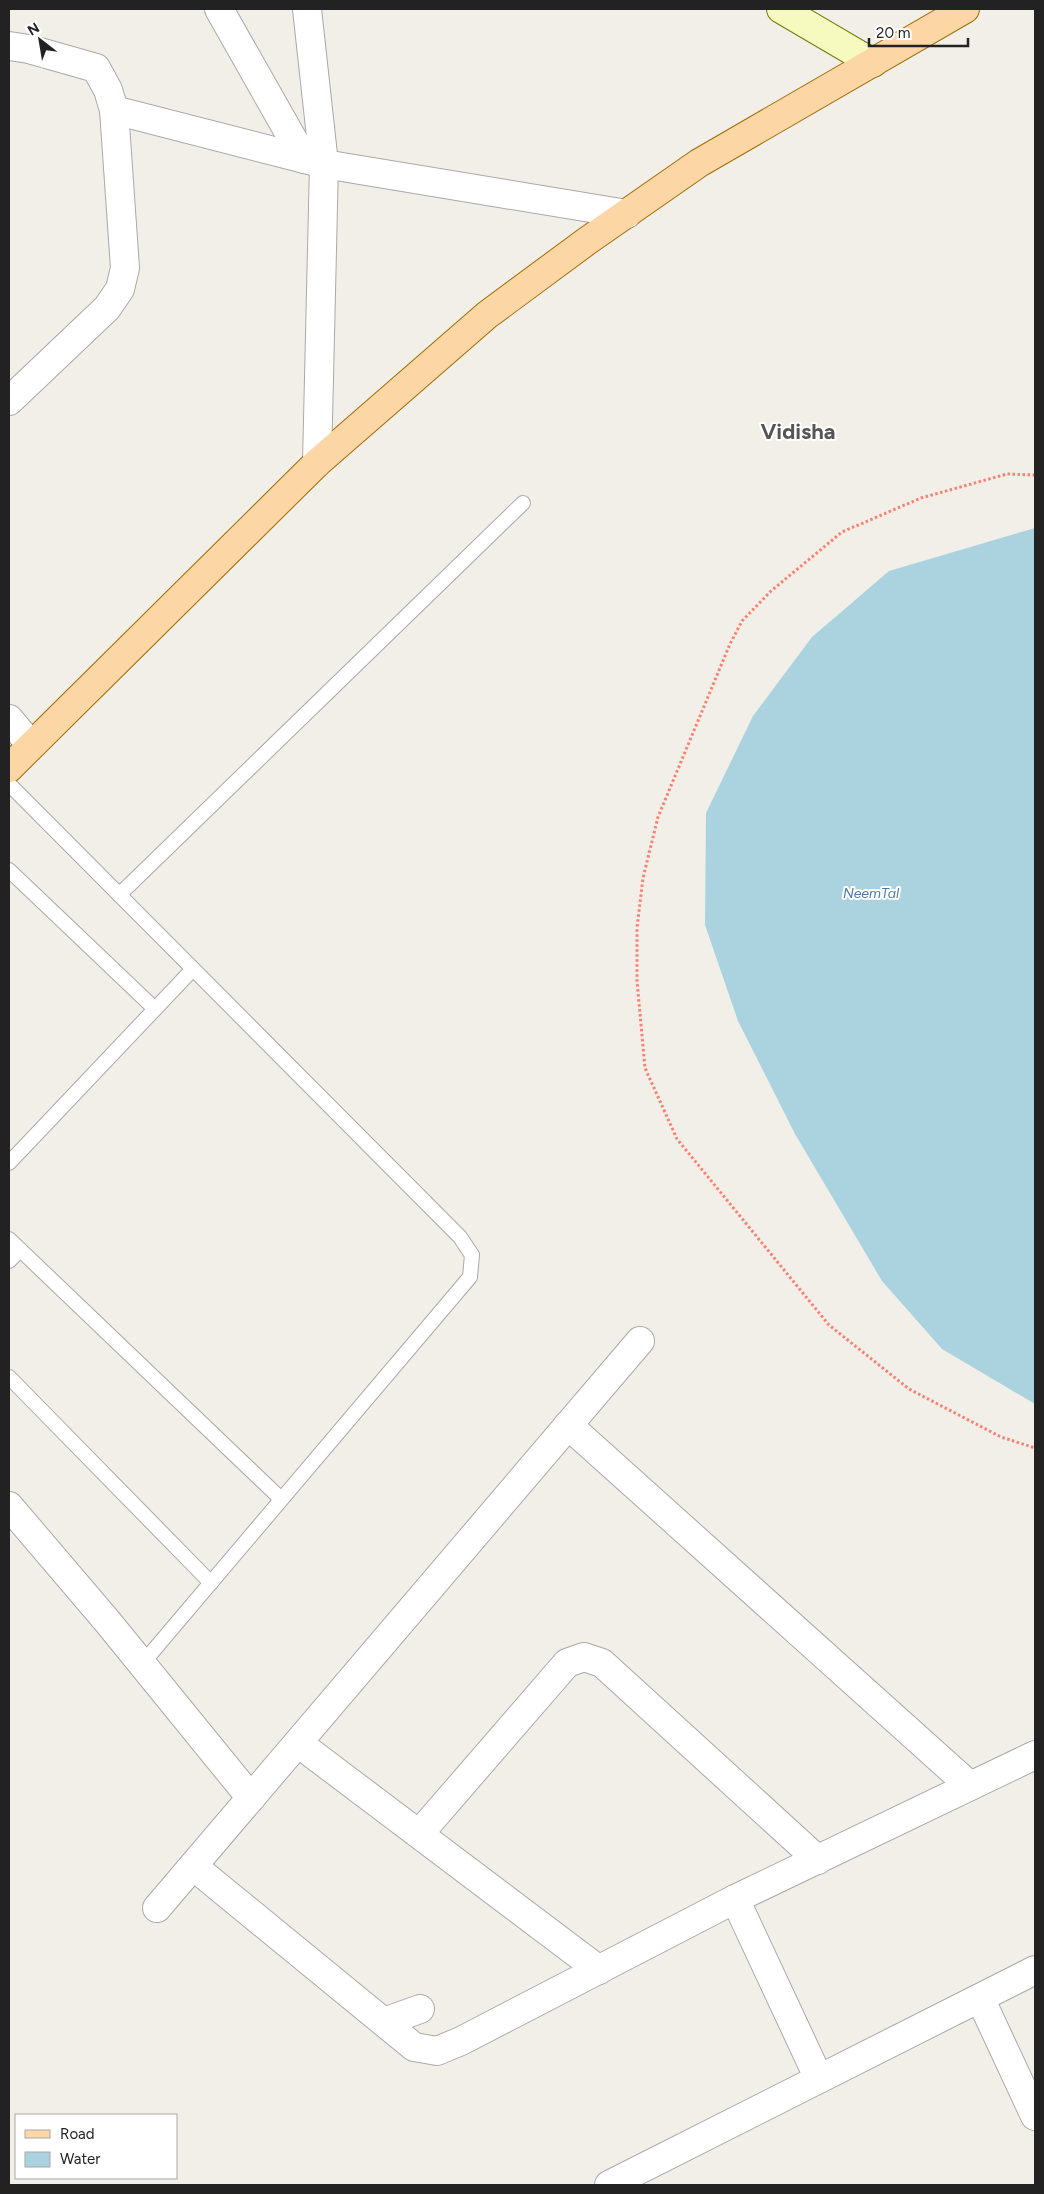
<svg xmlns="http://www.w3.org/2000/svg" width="1044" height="2194" font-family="Figtree,sans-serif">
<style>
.water{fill:#aad3df}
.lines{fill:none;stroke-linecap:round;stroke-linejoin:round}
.lane-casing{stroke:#a9a9a9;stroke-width:16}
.street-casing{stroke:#a9a9a9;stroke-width:30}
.secondary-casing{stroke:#707d05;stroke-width:30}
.primary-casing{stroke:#a06b00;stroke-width:30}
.path{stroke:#fa8072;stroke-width:3;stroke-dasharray:2.5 2.5;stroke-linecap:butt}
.lane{stroke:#fff;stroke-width:14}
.street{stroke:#fff;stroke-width:28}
.secondary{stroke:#f7fabf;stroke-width:28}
.primary{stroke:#fcd6a4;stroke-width:28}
.labels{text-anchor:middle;stroke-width:4;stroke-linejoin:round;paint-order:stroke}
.water-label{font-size:14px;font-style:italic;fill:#4a7aab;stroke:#fff}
.town-label{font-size:22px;font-weight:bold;fill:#555;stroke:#fff}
</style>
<rect width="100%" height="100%" fill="#f2efe9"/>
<path class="water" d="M1035 528V1404L942 1349 882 1281 795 1134 738 1021 705 925 706 813 753 716 812 637 889 571Z"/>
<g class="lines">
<defs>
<g id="lane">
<path d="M9 784 460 1237 472 1255 470 1277 142 1664"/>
<path d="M9 870 155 1009"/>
<path d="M119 895 523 503"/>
<path d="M9 1163 193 969"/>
<path d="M9 1239 281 1499"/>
<path d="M9 1261 20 1250"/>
<path d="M9 1377 211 1583"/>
</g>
<g id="street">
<path d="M219 9 304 159"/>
<path d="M307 9 324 164 317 463"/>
<path d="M9 46 29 49 96 68 108 90 114 110 125 268 120 289 107 308 9 401"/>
<path d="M114 110 324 164 627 214"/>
<path d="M9 719 31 745"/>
<path d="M568 1425 970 1786"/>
<path d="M9 1506 107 1621 251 1798"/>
<path d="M298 1743 599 1970"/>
<path d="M419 1834 567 1663 584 1657 602 1663 818 1860"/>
<path d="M193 1866 414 2047 437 2051 461 2041 735 1899 1035 1755"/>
<path d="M735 1899 819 2079"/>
<path d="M157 1908 640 1341"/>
<path d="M980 1998 1035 2116"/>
<path d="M384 2022 420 2009"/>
<path d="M609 2185 1035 1970"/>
</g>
<path id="secondary" d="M781 9 873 63"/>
<path id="primary" d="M9 768 317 463 487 315 587 241 699 163 965 9"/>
</defs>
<use href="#lane" class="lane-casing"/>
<use href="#street" class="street-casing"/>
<use href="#secondary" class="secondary-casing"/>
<use href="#primary" class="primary-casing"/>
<path class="path" d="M1035 475 1007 474 921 498 842 532 771 591 742 621 730 644 658 817 643 878 637 928V981L645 1068 677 1139 829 1325 909 1389 1001 1437 1035 1448"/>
<use href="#lane" class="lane"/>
<use href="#street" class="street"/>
<use href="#secondary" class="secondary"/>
<use href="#primary" class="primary"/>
</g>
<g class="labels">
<g class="water-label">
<text x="871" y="898">NeemTal</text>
</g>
<g class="town-label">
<text x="798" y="439">Vidisha</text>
</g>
</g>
<rect width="1044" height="2194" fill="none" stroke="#222222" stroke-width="20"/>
<rect x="15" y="2114" width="162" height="65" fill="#ffffff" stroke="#a7a7a7"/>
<rect x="25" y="2130" width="25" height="8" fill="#fcd6a4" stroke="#a7a7a7"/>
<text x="60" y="2139" font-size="15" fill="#222222">Road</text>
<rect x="25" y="2152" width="25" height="15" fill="#aad3df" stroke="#a7a7a7"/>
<text x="60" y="2164" font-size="15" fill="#222222">Water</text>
<g transform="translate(40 40) rotate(329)" stroke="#ffffff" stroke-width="4" paint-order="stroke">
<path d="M0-4L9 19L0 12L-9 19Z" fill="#222222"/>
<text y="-8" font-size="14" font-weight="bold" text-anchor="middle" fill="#222222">N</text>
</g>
<path d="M869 38v8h99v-8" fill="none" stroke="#222222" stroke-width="2.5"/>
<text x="876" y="38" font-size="15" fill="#222222" stroke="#ffffff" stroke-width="4" paint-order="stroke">20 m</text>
</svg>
